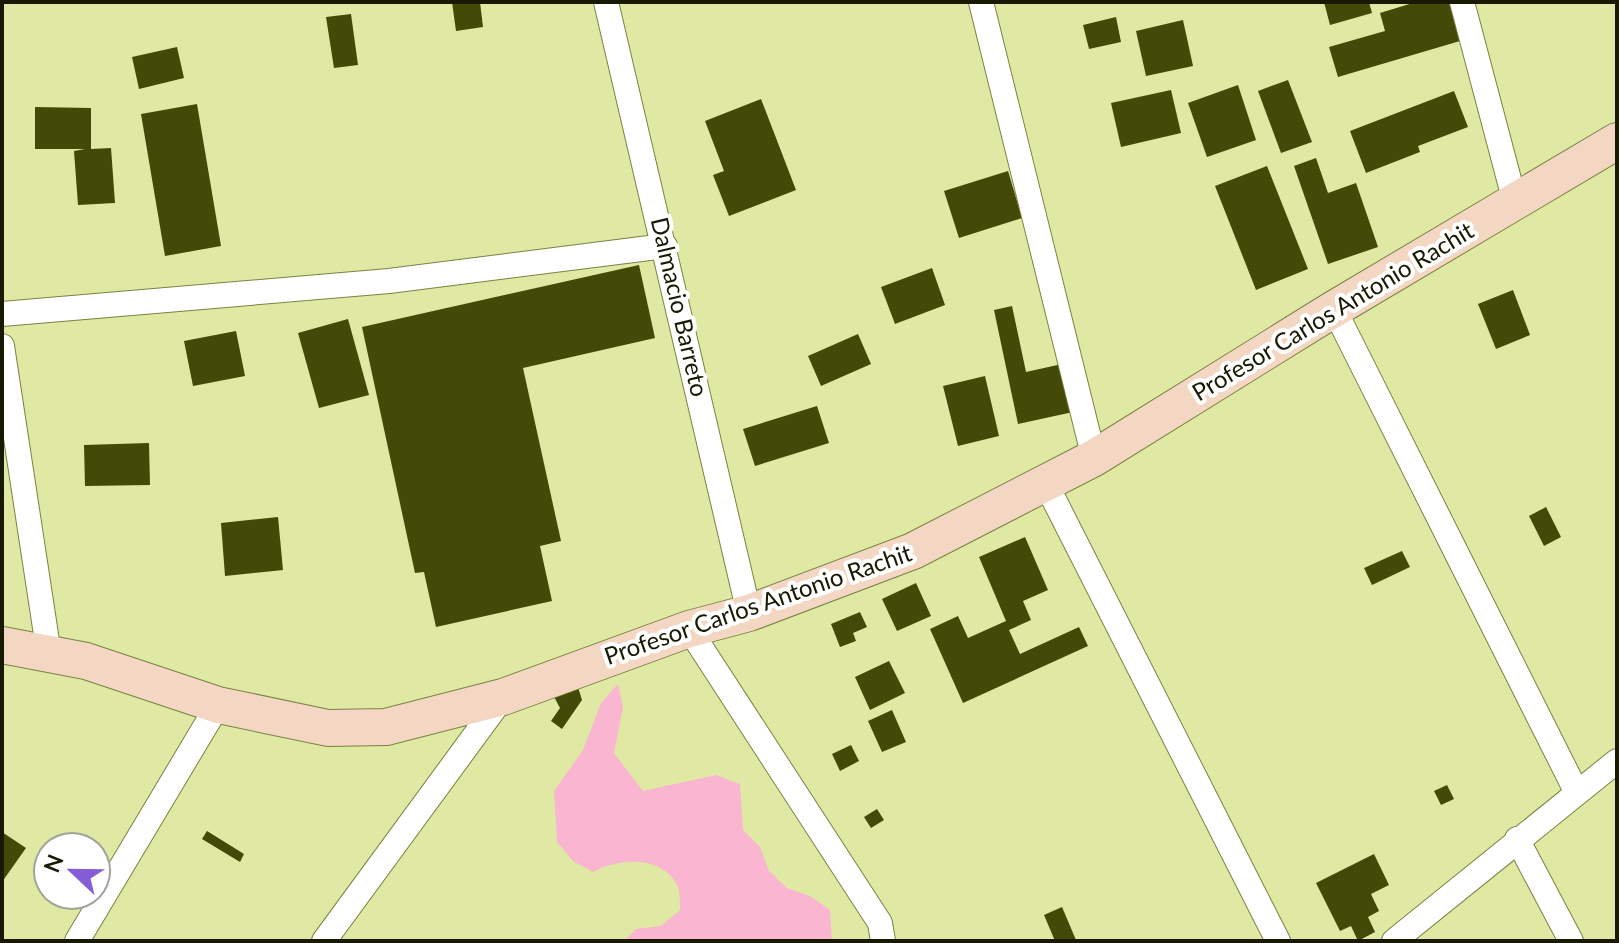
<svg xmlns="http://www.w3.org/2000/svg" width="1619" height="943" font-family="Lato,sans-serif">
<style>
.green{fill:#fab6d0}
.building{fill:#434906}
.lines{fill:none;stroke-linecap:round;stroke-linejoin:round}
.street-casing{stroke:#7b8241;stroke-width:26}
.secondary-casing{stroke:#7b8241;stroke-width:38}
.street{stroke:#fff;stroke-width:24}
.secondary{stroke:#f3d7c3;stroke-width:36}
.labels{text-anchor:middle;stroke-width:8;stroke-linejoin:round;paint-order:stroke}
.street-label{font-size:24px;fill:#171901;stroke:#fff}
</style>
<rect width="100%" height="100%" fill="#dfe9a4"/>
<path class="green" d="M618 684 623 707 614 753 643 791 716 775 740 784 743 830 760 847 769 871 787 888 810 896 830 910 832 941H624L636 929 661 926 680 910C680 903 680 891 677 885 661 854 617 859 593 872L573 861 557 842 554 791 583 750 601 703Z"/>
<g class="building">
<path d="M452 2H480L483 27 456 31Z"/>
<path d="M1324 2H1369L1372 13 1330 25Z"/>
<path d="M1416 2H1449L1460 41 1338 77 1329 47 1385 31 1380 13Z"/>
<path d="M351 14 358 65 334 68 326 17Z"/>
<path d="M1116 17 1121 42 1089 49 1083 25Z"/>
<path d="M1183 20 1193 66 1146 76 1136 31Z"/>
<path d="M177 47 184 78 139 89 132 57Z"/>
<path d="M1288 80 1312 142 1281 153 1258 91Z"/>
<path d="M1238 85 1256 140 1207 157 1188 103Z"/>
<path d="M1171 90 1181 133 1121 147 1111 103Z"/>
<path d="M1454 91 1468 127 1418 146 1420 152 1366 173 1350 131Z"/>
<path d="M761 99 796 190 729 216 713 175 724 171 705 121Z"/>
<path d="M197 104 221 246 165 256 141 114Z"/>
<path d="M35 107 91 108V149L111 148 115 203 78 205 74 151 85 149H35Z"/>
<path d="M1316 158 1328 193 1356 183 1378 247 1328 264 1294 166Z"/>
<path d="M1267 166 1308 269 1256 290 1215 186Z"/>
<path d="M1008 171 1022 218 959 238 944 191Z"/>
<path d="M639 265 655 338 523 368 561 541 540 546 552 601 436 627 424 572 415 573 362 327Z"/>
<path d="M932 268 945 305 895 324 881 287Z"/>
<path d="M1513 290 1530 335 1496 349 1478 304Z"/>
<path d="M1012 306 1026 372 1062 364 1073 412 1018 424 994 310Z"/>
<path d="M348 319 369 395 319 408 298 333Z"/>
<path d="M236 331 245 376 193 386 184 341Z"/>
<path d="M858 334 871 364 821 386 808 356Z"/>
<path d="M985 376 999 436 958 446 943 386Z"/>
<path d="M817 406 829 443 755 466 743 429Z"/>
<path d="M149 443 150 485 85 486 84 445Z"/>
<path d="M1546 507 1561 537 1544 546 1529 516Z"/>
<path d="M278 517 283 570 225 576 221 523Z"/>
<path d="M1025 537 1048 590 1023 601 1031 620 1009 630 1020 654 1079 627 1088 646 963 703 930 629 958 616 968 638 1006 621 979 557Z"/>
<path d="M1402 551 1410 567 1372 585 1364 568Z"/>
<path d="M916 583 931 616 897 631 882 599Z"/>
<path d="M860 612 867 627 853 633 856 641 840 647 831 624Z"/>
<path d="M889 661 905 693 870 710 855 677Z"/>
<path d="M577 684 582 700 562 729 551 721 560 708 552 693Z"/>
<path d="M892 710 906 742 882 752 868 721Z"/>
<path d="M851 745 859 761 840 771 832 754Z"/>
<path d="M1447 785 1454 799 1441 805 1434 791Z"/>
<path d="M877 809 884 820 871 828 864 817Z"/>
<path d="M207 831 244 854 240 862 202 839Z"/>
<path d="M2 832 26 848 2 882Z"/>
<path d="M1374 854 1389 885 1371 894 1379 911 1368 917 1375 932 1358 941 1351 926 1340 931 1316 883Z"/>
<path d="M1062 907 1076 940 1073 941H1055L1044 915Z"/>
</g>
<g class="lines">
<defs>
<g id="street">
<path d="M606 2 749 613"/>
<path d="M981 2 1094 458"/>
<path d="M1462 2 1515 202"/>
<path d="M1334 309 1576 791"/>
<path d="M2 314 389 281 665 246"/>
<path d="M2 346 49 654"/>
<path d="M1045 482 1278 941"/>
<path d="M689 629 880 923 883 941"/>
<path d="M1517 839 1571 941"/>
<path d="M77 941 218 705"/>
<path d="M324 941 503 697"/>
<path d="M1394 941 1617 761"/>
</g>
<path id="secondary" d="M2 645 86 661 218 705 328 728 386 727 503 697 689 629 749 613 913 551 1094 458 1334 309 1617 141"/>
</defs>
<use href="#street" class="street-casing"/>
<use href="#secondary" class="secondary-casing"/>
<use href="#street" class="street"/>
<use href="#secondary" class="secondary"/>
</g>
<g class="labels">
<g class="street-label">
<text transform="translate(679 307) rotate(77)" y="8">Dalmacio Barreto</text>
<text transform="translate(1333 312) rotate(-31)" y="8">Profesor Carlos Antonio Rachit</text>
<text transform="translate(758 605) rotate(-19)" y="8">Profesor Carlos Antonio Rachit</text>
</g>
</g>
<rect width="1619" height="943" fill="none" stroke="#171901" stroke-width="8"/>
<g transform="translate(72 871) rotate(292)"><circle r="38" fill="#ffffff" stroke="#a2a399" stroke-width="2"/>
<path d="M0-6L14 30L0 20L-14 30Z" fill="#845dd7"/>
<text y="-12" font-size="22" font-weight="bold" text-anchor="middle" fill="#171901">N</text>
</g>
</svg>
